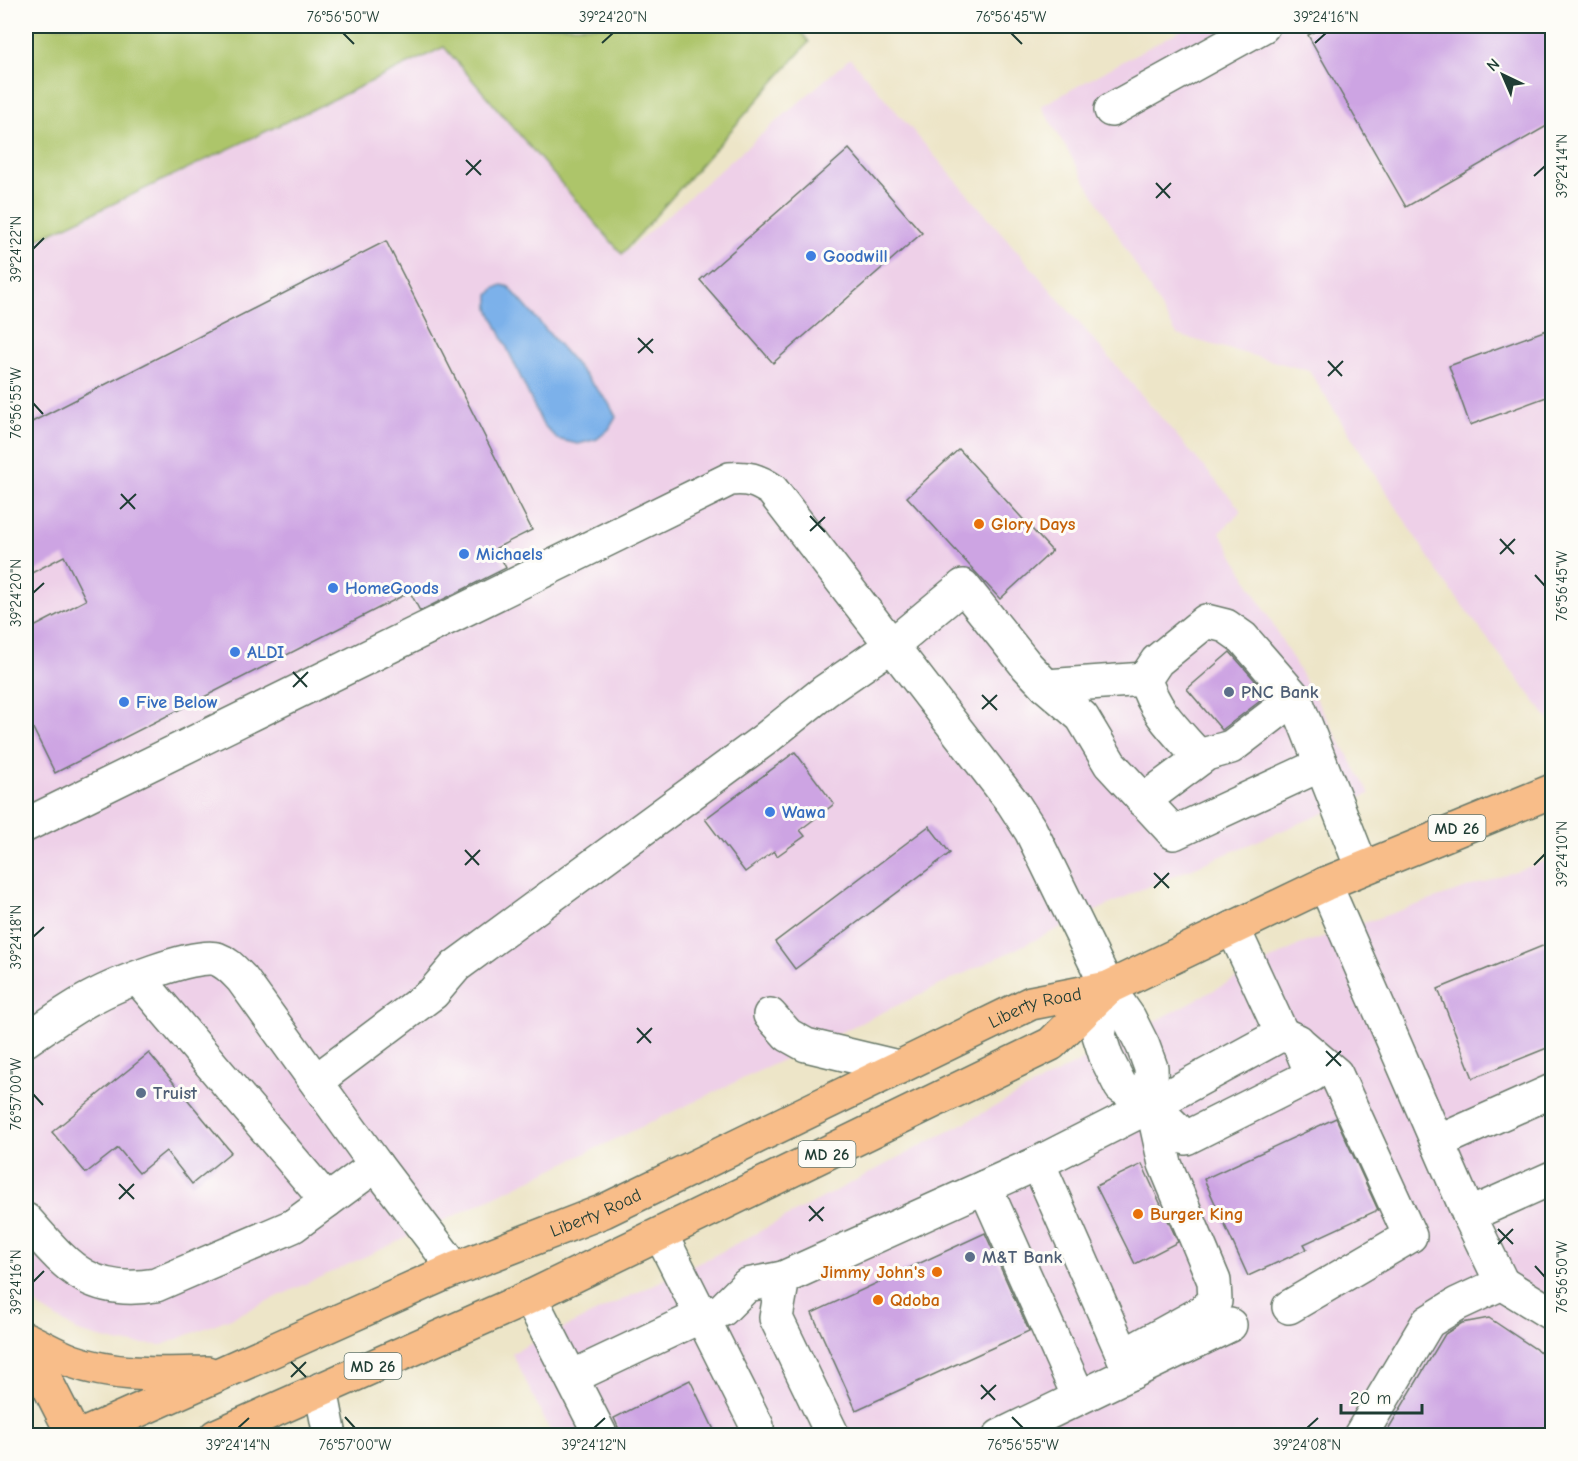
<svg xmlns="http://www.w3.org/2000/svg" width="1578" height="1461" font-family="'Comic Neue',sans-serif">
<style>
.built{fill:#eed0e8}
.green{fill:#adc56b;stroke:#668150;stroke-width:1.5}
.water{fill:#7bb1ea;stroke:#4d778f;stroke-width:1.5}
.building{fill:#cda4e3}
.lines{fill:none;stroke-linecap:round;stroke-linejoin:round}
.minor-casing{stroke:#677868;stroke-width:36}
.major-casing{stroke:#677868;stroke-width:36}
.minor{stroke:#fff;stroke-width:33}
.major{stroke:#f8bd89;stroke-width:33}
.ticks{fill:none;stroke:#1f3d34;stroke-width:2}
.shop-dot{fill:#3f7fe0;stroke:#fdfcf7;stroke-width:2}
.food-dot{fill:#e8710a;stroke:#fdfcf7;stroke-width:2}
.service-dot{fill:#5c6f8a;stroke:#fdfcf7;stroke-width:2}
.labels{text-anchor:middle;stroke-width:6;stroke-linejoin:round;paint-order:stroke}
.shield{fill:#fdfcf7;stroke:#62766e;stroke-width:1.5}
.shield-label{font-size:16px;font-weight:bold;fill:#1f3d34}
.shop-label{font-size:18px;font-weight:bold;fill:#366cbe;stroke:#fdfcf7;text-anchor:start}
.food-label{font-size:18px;font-weight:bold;fill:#c56008;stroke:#fdfcf7;text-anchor:start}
.service-label{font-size:18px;font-weight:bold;fill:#4e5e75;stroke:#fdfcf7;text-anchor:start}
.street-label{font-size:18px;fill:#1f3d34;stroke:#fdfcf7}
.neatline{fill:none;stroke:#1f3d34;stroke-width:2}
.ticks-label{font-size:15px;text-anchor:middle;fill:#1f3d34}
</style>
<rect width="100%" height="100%" fill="#fdfcf7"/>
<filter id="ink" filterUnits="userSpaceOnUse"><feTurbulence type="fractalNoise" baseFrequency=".0167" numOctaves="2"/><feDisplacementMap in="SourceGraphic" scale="12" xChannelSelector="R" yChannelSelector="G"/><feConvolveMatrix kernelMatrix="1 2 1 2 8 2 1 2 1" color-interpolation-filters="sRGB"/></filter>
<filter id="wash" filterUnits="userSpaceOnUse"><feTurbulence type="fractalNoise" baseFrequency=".008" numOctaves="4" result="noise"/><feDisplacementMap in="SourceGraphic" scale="24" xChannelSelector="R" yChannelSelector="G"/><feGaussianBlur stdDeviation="1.35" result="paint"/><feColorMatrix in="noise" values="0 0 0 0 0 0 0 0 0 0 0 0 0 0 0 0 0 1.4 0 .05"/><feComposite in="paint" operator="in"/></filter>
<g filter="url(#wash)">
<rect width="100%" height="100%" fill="#ede5c8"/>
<g class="built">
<path d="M1188 26H1552V724L1443 580 1309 371 1177 335 1041 106Z"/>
<path d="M444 47 623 254 850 58 1242 511 1220 532 1370 794 1140 890 456 1215 231 1318 162 1345 120 1343 81 1333 40 1308 26 1292V245Z"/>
<path d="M1552 859V1435H552L512 1353 715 1255 1299 945Z"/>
</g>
<path class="green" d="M26 26H797L809 42 622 254 444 47 26 245Z"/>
<path class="water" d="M502 285 509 287 608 402 616 417 609 429 597 439 578 444 557 439 542 423 489 309V295L495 288Z"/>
<g id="blocks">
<g class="building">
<path d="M1326 26H1552V52L1549 60 1552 65V123L1406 207 1308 35Z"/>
<path d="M849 149 922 233 773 363 700 280Z"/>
<path d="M386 241 532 530 496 548 506 568 420 611 410 592 55 773 26 714V631L86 600 64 556 26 576V425Z"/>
<path d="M1552 328V395L1470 425 1449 366Z"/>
<path d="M959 449 1052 551 1000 599 907 497Z"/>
<path d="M1230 652 1268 695 1222 730 1187 689Z"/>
<path d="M795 752 834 804 800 830 805 836 777 856 774 851 745 872 705 819Z"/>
<path d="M929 826 950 853 795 969 775 942Z"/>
<path d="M1552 942V1046L1473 1078 1438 989Z"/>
<path d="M149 1053 231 1152 192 1184 166 1151 139 1173 118 1148 86 1173 52 1132Z"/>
<path d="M1336 1118 1378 1210 1304 1244 1307 1249 1248 1276 1204 1179Z"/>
<path d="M1142 1164 1178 1242 1135 1264 1096 1186Z"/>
<path d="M985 1233 1029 1331 856 1410 812 1313Z"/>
<path d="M1489 1318 1552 1360V1436H1384L1445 1334 1462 1323Z"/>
<path d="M690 1380 717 1436H622L614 1418Z"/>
</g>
</g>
</g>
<g filter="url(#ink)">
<use href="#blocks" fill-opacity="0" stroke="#677868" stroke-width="1.5"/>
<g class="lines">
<defs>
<g id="minor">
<path d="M1111 110 1263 26"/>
<path d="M1046 686 1145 679"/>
<path d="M1200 758C1178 733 1154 712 1145 679L1157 661 1206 621 1226 626 1243 638 1295 698 1362 868"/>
<path d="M1143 801 1206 754 1231 747 1295 698"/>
<path d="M26 825 730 479C747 477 757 480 772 490L1013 803 1031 831 1108 988 1129 1018 1143 1046 1151 1068 1152 1105 1165 1164 1214 1281 1215 1301 1201 1313 1123 1356"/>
<path d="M1325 884 1469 1215 1502 1283 1457 1304 1428 1322 1360 1436"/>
<path d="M138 978 327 1201"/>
<path d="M1108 988 1099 1035 1106 1057 1121 1087 1152 1105 1186 1138 1312 1075 1298 1041 1282 1034"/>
<path d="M770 1015 788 1035 806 1045 898 1067"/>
<path d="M26 1040C47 1026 68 1010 91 998 113 986 194 952 217 959 228 963 234 971 242 979L376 1165 455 1269"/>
<path d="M316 1081 433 993 456 966 764 740 825 691 892 645 963 586 1027 666 1046 686 1082 717 1110 764 1174 833 1320 765"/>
<path d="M1438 1142 1552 1091"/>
<path d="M1038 1163 1131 1373"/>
<path d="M985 1187 1079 1397"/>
<path d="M1469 1215 1552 1178"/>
<path d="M26 1220C67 1266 88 1296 156 1285L293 1226 376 1165"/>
<path d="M661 1235 757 1426 754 1436"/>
<path d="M783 1278 776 1318 833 1436"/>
<path d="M1502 1283 1552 1314"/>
<path d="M530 1297 601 1436"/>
<path d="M1289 1307 1410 1236 1336 1074 1302 1045"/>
<path d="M572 1377 701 1316 722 1310 747 1285 783 1278 1038 1163 1152 1105 1282 1034 1233 928"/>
<path d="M321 1389 330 1436"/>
<path d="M1000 1436 1230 1325"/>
</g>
<g id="major">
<path d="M26 1339C41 1346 56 1355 72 1361 116 1377 161 1374 207 1373"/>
<path d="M26 1352 45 1379 74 1436"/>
<path id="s1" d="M81 1436 455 1269 604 1211 1031 1003 1108 988 1325 884 1552 791"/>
<path d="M216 1436 530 1297 1051 1044 1108 988"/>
</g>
</defs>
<use href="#minor" class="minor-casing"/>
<use href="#major" class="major-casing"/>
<use href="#minor" class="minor"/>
<use href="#major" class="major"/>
</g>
</g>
<path class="ticks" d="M343 33 354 44M1011 33 1022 44M602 43 613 33M1315 43 1326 33M466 160 481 175M466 175 481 160M1534 176 1545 166M1156 183 1170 198M1156 198 1171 183M33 249 44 238M638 338 653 353M638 353 653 339M1328 361 1342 376M1328 376 1343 361M33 403 43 414M121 494 135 509M120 509 136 494M810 516 825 532M810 531 825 517M1500 539 1514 554M1500 554 1515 539M1535 575 1545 586M33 593 44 583M293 672 307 687M293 687 308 672M982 695 997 710M982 709 997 695M465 850 479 865M465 865 480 850M1534 865 1545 854M1154 873 1169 888M1154 888 1169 873M33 937 44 927M637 1028 651 1043M637 1043 652 1028M1326 1051 1341 1066M1326 1066 1341 1051M33 1094 43 1105M119 1184 134 1199M119 1199 134 1184M809 1206 823 1221M809 1221 824 1207M1498 1229 1513 1244M1498 1244 1513 1229M1535 1266 1545 1277M33 1282 44 1271M291 1362 306 1377M291 1377 306 1362M981 1385 995 1400M981 1399 996 1385M345 1417 355 1428M1012 1417 1023 1428M238 1428 249 1418M594 1428 605 1418M1307 1428 1318 1418"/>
<g class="shop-dot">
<circle cx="811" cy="256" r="6"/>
<circle cx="464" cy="554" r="6"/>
<circle cx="333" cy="588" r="6"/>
<circle cx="235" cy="652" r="6"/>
<circle cx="124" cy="702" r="6"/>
<circle cx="770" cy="812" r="6"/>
</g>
<g class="food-dot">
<circle cx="979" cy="524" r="6"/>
<circle cx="1138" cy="1214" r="6"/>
<circle cx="937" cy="1272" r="6"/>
<circle cx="878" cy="1300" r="6"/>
</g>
<g class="service-dot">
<circle cx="1229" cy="692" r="6"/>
<circle cx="141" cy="1093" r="6"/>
<circle cx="970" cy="1257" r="6"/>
</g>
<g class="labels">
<g class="shield">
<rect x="1428.5" y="815" width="57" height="26" rx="4.5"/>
<rect x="798.5" y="1141" width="57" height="26" rx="4.5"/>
<rect x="344.5" y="1353" width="57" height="26" rx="4.5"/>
</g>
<g class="shield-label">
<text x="1457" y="834">MD 26</text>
<text x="827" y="1160">MD 26</text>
<text x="373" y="1372">MD 26</text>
</g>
<g class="shop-label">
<text x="823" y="262">Goodwill</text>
<text x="476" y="560">Michaels</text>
<text x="345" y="594">HomeGoods</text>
<text x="247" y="658">ALDI</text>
<text x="136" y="708">Five Below</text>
<text x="782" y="818">Wawa</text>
</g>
<g class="food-label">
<text x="991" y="530">Glory Days</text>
<text x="1150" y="1220">Burger King</text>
<text x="925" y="1278" text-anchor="end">Jimmy John's</text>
<text x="890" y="1306">Qdoba</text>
</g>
<g class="service-label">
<text x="1241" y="698">PNC Bank</text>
<text x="153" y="1099">Truist</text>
<text x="982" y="1263">M&amp;T Bank</text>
</g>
<g class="street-label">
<text dy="6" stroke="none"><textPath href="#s1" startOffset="1047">Liberty Road</textPath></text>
<text dy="6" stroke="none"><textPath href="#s1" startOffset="561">Liberty Road</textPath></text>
</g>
</g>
<rect width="1578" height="1461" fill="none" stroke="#fdfcf7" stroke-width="66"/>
<g transform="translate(1503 75) rotate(316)" stroke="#fdfcf7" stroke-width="4.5" paint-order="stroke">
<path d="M0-4.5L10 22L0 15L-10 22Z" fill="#1f3d34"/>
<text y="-9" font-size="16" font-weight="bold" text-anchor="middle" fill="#1f3d34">N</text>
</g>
<path d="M1341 1404v9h81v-9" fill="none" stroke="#1f3d34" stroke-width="3"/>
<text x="1350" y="1404" font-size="18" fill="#1f3d34" stroke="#fdfcf7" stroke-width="4.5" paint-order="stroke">20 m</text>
<rect x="33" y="33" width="1512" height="1395" class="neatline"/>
<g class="ticks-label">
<text x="343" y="22">76°56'50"W</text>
<text x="613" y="22">39°24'20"N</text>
<text x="1011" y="22">76°56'45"W</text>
<text x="1326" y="22">39°24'16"N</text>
<text transform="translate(1562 166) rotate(-90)" y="5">39°24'14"N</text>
<text transform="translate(16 249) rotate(-90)" y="5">39°24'22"N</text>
<text transform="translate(16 403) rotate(-90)" y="5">76°56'55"W</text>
<text transform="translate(1562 586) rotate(-90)" y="5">76°56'45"W</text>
<text transform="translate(16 593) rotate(-90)" y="5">39°24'20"N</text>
<text transform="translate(1562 854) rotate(-90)" y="5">39°24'10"N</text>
<text transform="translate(16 937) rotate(-90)" y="5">39°24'18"N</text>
<text transform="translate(16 1094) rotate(-90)" y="5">76°57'00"W</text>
<text transform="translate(1562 1277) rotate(-90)" y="5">76°56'50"W</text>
<text transform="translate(16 1282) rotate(-90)" y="5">39°24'16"N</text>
<text x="238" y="1450">39°24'14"N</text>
<text x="355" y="1450">76°57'00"W</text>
<text x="594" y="1450">39°24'12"N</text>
<text x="1023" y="1450">76°56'55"W</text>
<text x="1307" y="1450">39°24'08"N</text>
</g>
</svg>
